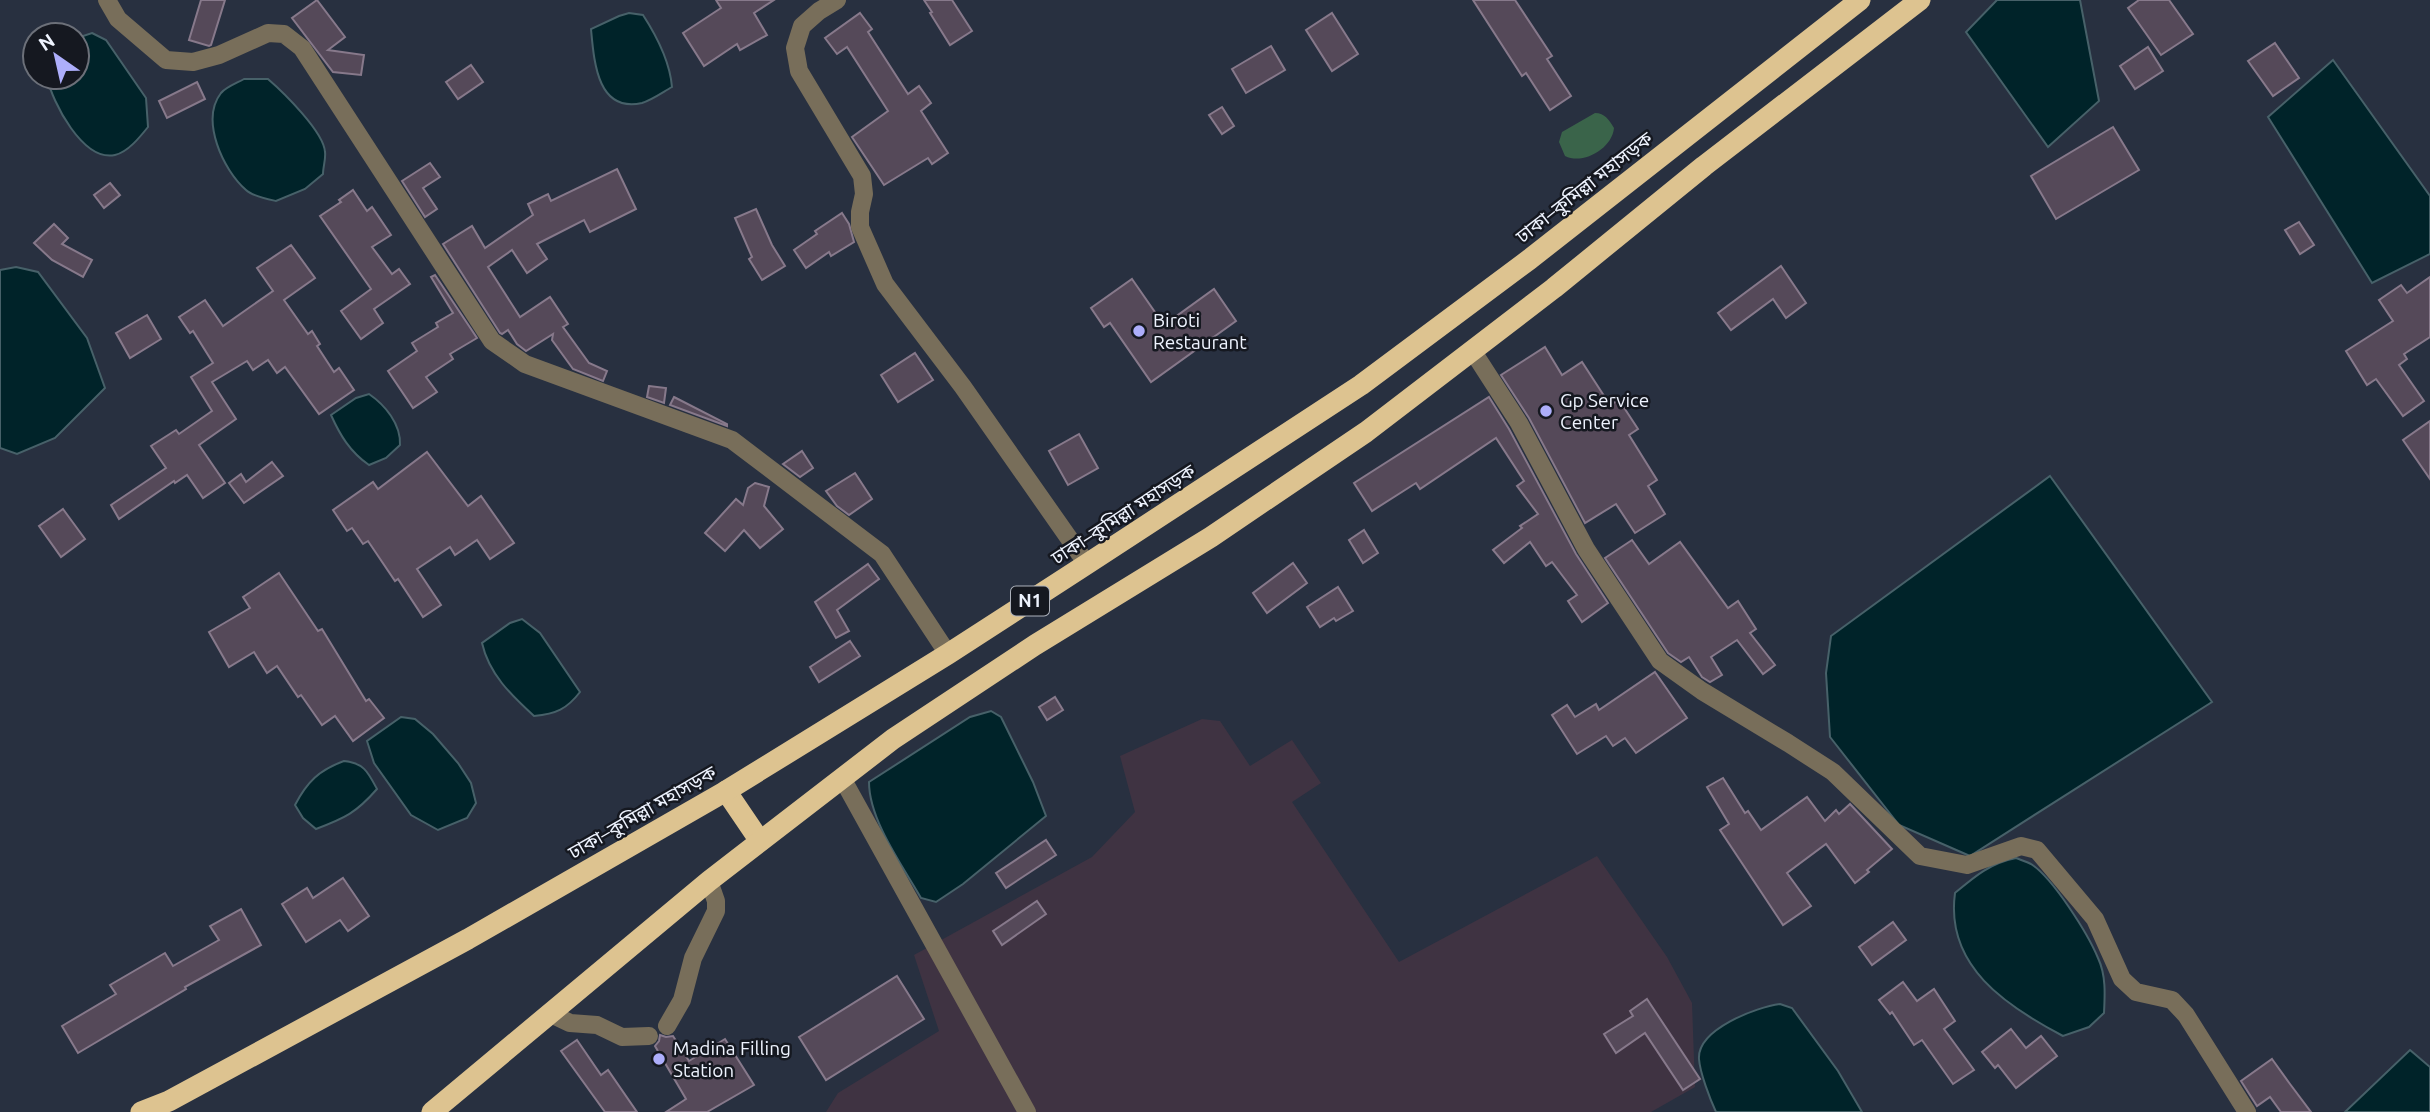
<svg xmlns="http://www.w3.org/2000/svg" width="2430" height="1112" font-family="Ubuntu,'Noto Sans Bengali',sans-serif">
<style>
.industrial{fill:#3f3342}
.green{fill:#3a644a}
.water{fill:#002329;stroke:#476169;stroke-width:2}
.building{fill:#554959;stroke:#87798b;stroke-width:2}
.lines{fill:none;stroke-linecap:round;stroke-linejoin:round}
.minor{stroke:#786e5a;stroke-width:18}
.highway{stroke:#ddc390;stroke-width:21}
.poi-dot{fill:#adaefb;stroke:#151820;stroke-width:2.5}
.labels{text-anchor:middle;stroke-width:5;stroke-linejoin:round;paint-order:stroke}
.shield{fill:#151820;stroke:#adb1bb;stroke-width:2}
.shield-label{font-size:18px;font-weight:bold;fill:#eef3fe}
.street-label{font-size:19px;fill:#eef3fe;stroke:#151820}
.poi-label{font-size:19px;fill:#eef3fe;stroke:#151820;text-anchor:start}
</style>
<rect width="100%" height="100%" fill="#283040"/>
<path class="industrial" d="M1202 719 1220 721 1250 766 1292 740 1321 783 1292 802 1399 962 1597 856 1667 957 1692 1003 1695 1087 1651 1112H826L838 1093 939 1031 914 955 1092 857 1135 812 1120 756Z"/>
<path class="green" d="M1595 113C1605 113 1609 120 1614 128 1612 149 1583 165 1565 156L1559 142 1562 132Z"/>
<g class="water">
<path d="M1997 0H2080L2099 101 2048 147 1966 32Z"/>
<path d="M629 13 643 15C656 35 670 63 672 87 663 92 652 100 642 103 597 113 594 61 591 29L619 16Z"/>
<path d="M92 33 106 40 146 98 148 127C140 137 128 152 115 155 83 162 52 102 47 77H77V38Z"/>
<path d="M2333 60 2430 196V254L2372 283 2268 117Z"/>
<path d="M244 79H268C283 92 324 132 325 152 326 159 323 167 323 174L305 189 276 201C267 199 252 196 246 190 223 170 200 120 221 93 226 87 237 83 244 79Z"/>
<path d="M16 267 38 272 87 338 105 388 55 438 17 454 0 448V270Z"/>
<path d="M369 394C385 405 401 424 400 445L386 458 369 465C350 452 340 435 331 415L356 398Z"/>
<path d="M2050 476 2212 702 1970 856 1899 825 1830 737 1826 673 1831 636Z"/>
<path d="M522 619 540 633 580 692C567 709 556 714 534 716 511 695 489 674 482 643L510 623Z"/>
<path d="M991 711 1001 717 1033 782 1046 816 963 884 936 902 921 898C902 865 869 820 869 782L970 717Z"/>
<path d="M401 717 415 719 433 734 458 763 471 783 476 803 467 818 438 830 411 815 374 763 367 741Z"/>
<path d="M344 761C364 763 368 772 377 789 356 813 345 818 316 829L303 818 295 805C307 782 319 770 344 761Z"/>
<path d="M2016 858C2021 860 2027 862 2031 864 2053 878 2088 934 2098 958 2106 975 2105 994 2104 1013L2089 1027 2063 1036C2006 1006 1945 966 1955 893 1974 877 1990 863 2016 858Z"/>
<path d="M1780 1004 1792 1008 1838 1071 1862 1112H1716C1710 1099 1700 1073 1699 1059 1697 1029 1757 1007 1780 1004Z"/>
<path d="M2410 1050 2430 1067V1112H2345Z"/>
</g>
<g class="building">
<path d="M201 0H225L211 45 209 46 189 40Z"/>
<path d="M317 0 345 37 328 50 364 55 361 75 333 72 292 18Z"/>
<path d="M716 0H774L754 13 767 35 740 50 737 44 704 66 683 33 721 8Z"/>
<path d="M924 0H952L972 31 950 45 930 13 932 12Z"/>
<path d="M1473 0H1515L1552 56 1547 59 1571 96 1550 110 1526 73 1522 76Z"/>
<path d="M2139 0H2169L2193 34 2161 55 2128 8Z"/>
<path d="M860 13 872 29 868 32 908 94 919 86 931 103 921 111 948 153 932 164 928 158 884 185 852 137 888 111 847 47 837 54 825 38Z"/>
<path d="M1332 13 1358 54 1332 71 1306 30Z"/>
<path d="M2275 43 2299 78 2273 96 2248 61Z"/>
<path d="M1271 46 1285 70 1246 93 1232 69Z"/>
<path d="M2148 47 2163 71 2135 89 2120 66Z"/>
<path d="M471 65 483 82 458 99 446 82Z"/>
<path d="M197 82 205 99 167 118 159 101Z"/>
<path d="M1222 107 1234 126 1222 134 1209 115Z"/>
<path d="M2113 127 2139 170 2056 219 2031 176Z"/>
<path d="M430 163 440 177 423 188 437 209 425 217 402 181Z"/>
<path d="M617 169 636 209 590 232 584 220 537 244 547 259 527 273 512 250 488 267 520 317 550 297 568 324 563 327 589 363 607 371 603 381 573 369 552 340 553 334 526 351 517 344 508 330 502 334 500 333 443 244 472 226 485 248 533 215 528 204 548 194 551 201Z"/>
<path d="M110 183 120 195 104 208 94 195Z"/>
<path d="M353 190 367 211 372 207 391 235 372 247 392 274 399 269 410 284 374 309 383 323 361 339 341 311 371 289 320 216 341 202 339 200Z"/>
<path d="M756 209 772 245 785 266 762 280 749 259 752 257 735 218Z"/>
<path d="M842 213 849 224 854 242 831 256 829 252 806 268 794 250 817 234 815 231Z"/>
<path d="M2299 222 2314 245 2300 254 2285 230Z"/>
<path d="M54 224 68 238 62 244 92 260 83 277 52 260 34 243Z"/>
<path d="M291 245 315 278 284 300 308 334 312 331 320 344 317 346 334 372 339 368 354 390 319 414 285 367 277 373 268 360 253 370 247 361 212 382 236 419 199 445 225 483 203 498 187 475 175 483 174 481 119 519 111 505 166 468 151 446 176 430 179 434 212 411 191 377 213 363 193 331 190 333 179 317 205 300 223 326 273 291 257 268Z"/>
<path d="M1781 266 1806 303 1786 318 1773 299 1731 330 1718 313Z"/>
<path d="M435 275 477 338 450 354 453 359 426 377 437 392 413 408 388 371 417 351 412 343 438 327 436 323 453 313 431 277Z"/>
<path d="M2430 277V337L2404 354 2407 359 2399 365 2424 401 2403 416 2376 379 2367 385 2346 351 2393 321 2379 300 2401 285 2407 293Z"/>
<path d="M1132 279 1164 325 1214 289 1236 321 1151 382 1110 323 1104 327 1091 308Z"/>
<path d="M147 315 161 339 130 358 116 333Z"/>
<path d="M1545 347 1562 375 1582 362 1610 405 1619 400 1638 429 1629 435 1657 480 1648 486 1665 514 1635 533 1616 504 1585 523 1529 418 1501 375Z"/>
<path d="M915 353 933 380 898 402 881 375Z"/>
<path d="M649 386 666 388 664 403 647 397Z"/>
<path d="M674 397 727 424V426L670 405Z"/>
<path d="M1489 397 1509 429 1576 554 1608 603 1582 622 1568 601 1577 595 1552 562 1546 566 1530 542 1504 563 1493 550 1522 528 1520 526 1538 514 1517 486 1524 481 1496 438 1420 489 1416 483 1372 511 1354 483Z"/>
<path d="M2430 421V479L2403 440Z"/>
<path d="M1079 434 1098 468 1068 485 1049 451Z"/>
<path d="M802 451 813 468 800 477 783 464Z"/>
<path d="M427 452 468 506 481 496 514 543 490 559 477 540 455 555 450 547 417 569 441 605 423 617 398 579 395 581 368 541 363 544 352 528 347 531 333 510 373 482 378 489Z"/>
<path d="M272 462 283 476 244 503 229 483 241 474 246 482Z"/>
<path d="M855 473 872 499 849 515 837 506 826 491Z"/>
<path d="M755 483 769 487 764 506 783 529 760 548 744 530 725 551 705 533 736 499 743 505 748 488Z"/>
<path d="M63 509 85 539 61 557 39 526Z"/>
<path d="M1364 530 1378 553 1363 563 1349 540Z"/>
<path d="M1632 540 1649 564 1680 542 1728 608 1738 601 1756 629 1750 633 1775 665 1763 674 1737 640 1711 657 1722 675 1710 682 1702 677 1689 657 1681 662 1668 653 1605 558Z"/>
<path d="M1293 563 1307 583 1267 613 1253 593Z"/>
<path d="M868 564 879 579 837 610 849 631 836 638 815 602Z"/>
<path d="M279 573 318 631 322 629 366 701 369 699 384 718 353 741 335 716 322 725 301 695 298 697 277 666 267 673 254 652 229 667 209 632 250 608 243 597Z"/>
<path d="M1338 587 1353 611 1336 621 1334 618 1320 627 1307 607Z"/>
<path d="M850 641 860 656 819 682 810 667Z"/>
<path d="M1655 672 1687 718 1636 753 1625 738 1613 746 1606 736 1577 754 1552 715 1567 705 1575 717 1596 704 1599 710Z"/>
<path d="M1055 697 1063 710 1047 720 1039 707Z"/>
<path d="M1723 778 1745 813 1748 811 1761 830 1807 797 1825 821 1836 810 1839 814 1850 804 1892 849 1867 870 1869 872 1855 883 1826 844 1787 873 1811 906 1783 925 1720 830 1729 824 1707 787Z"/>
<path d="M1046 840 1056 855 1006 888 996 873Z"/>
<path d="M343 878 369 916 348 931 340 920 306 942 282 904 307 888 313 898Z"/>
<path d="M1037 901 1046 914 1002 945 993 931Z"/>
<path d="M241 909 261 945 185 987 186 989 78 1053 62 1026 116 994 110 985 165 953 173 966 219 940 210 926Z"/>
<path d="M1893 922 1906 940 1872 965 1859 947Z"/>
<path d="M897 976 924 1019 826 1080 799 1037Z"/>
<path d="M1903 982 1917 1001 1934 989 1955 1021 1944 1029 1974 1070 1953 1084 1922 1040 1914 1045 1892 1012 1890 1014 1879 1000Z"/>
<path d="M1647 999 1700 1079 1683 1090 1645 1033 1616 1053 1604 1034 1633 1016 1630 1011Z"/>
<path d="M2011 1029 2026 1048 2041 1036 2057 1056 2016 1088 1998 1065 1995 1068 1982 1052Z"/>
<path d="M660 1035 666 1037 673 1036 689 1061 725 1039 754 1085 707 1112H666L686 1099 655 1046 659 1041Z"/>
<path d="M577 1040 601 1075 608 1070 637 1112H605L561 1051Z"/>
<path d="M2272 1059 2290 1084 2311 1112H2281L2270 1097 2257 1106 2241 1081Z"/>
</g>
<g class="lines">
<g class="minor">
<path d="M107 0 118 19 166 60 193 62 219 55 268 33 284 34 302 48 492 341 525 364 732 440 882 554 948 654"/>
<path d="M837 0 819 11 802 26 795 48 799 71 862 176 864 194 860 212V227L885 284 963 387 1087 564"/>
<path d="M1472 350 1519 423 1586 549 1660 661 1702 691 1788 743 1833 772 1920 856 1967 865 2021 846 2037 850 2095 919 2122 979 2136 992 2172 1000 2186 1015 2247 1112"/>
<path d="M842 778 1027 1112"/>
<path d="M549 1013 570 1023 597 1025 622 1037 649 1036"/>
<path d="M667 1026 682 1000 693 958 716 911V901L709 881"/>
</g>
<g class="highway">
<path d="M726 791 760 841"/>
<path d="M141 1112 169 1101 468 939 726 791 948 654 1087 564 1361 385 1530 259 1860 0"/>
<path d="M432 1112 709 881 893 739 1035 645 1211 537 1366 432 1554 288 1704 166 1920 0"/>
</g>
</g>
<g class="poi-dot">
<circle cx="1139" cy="331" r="7"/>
<circle cx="1546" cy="411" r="7"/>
<circle cx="659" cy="1059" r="7"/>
</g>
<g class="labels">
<rect class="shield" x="1011" y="586.5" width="38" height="29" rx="5"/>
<g class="shield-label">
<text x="1030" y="607">N1</text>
</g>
<g class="street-label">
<text transform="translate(1584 187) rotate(-38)" y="7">ঢাকা–কুমিল্লা মহাসড়ক</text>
<text transform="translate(1123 514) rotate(-33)" y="7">ঢাকা–কুমিল্লা মহাসড়ক</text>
<text transform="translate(642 812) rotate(-30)" y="7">ঢাকা–কুমিল্লা মহাসড়ক</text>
</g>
<g class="poi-label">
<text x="1153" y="327">Biroti<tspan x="1153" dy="22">Restaurant</tspan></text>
<text x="1560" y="407">Gp Service<tspan x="1560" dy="22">Center</tspan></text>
<text x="673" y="1055">Madina Filling<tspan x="673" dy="22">Station</tspan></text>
</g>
</g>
<g transform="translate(56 56) rotate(326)"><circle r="33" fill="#151820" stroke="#6c7079" stroke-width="2"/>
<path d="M0-5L12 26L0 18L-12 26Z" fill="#adaefb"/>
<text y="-10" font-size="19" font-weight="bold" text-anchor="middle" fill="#eef3fe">N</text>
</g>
</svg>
